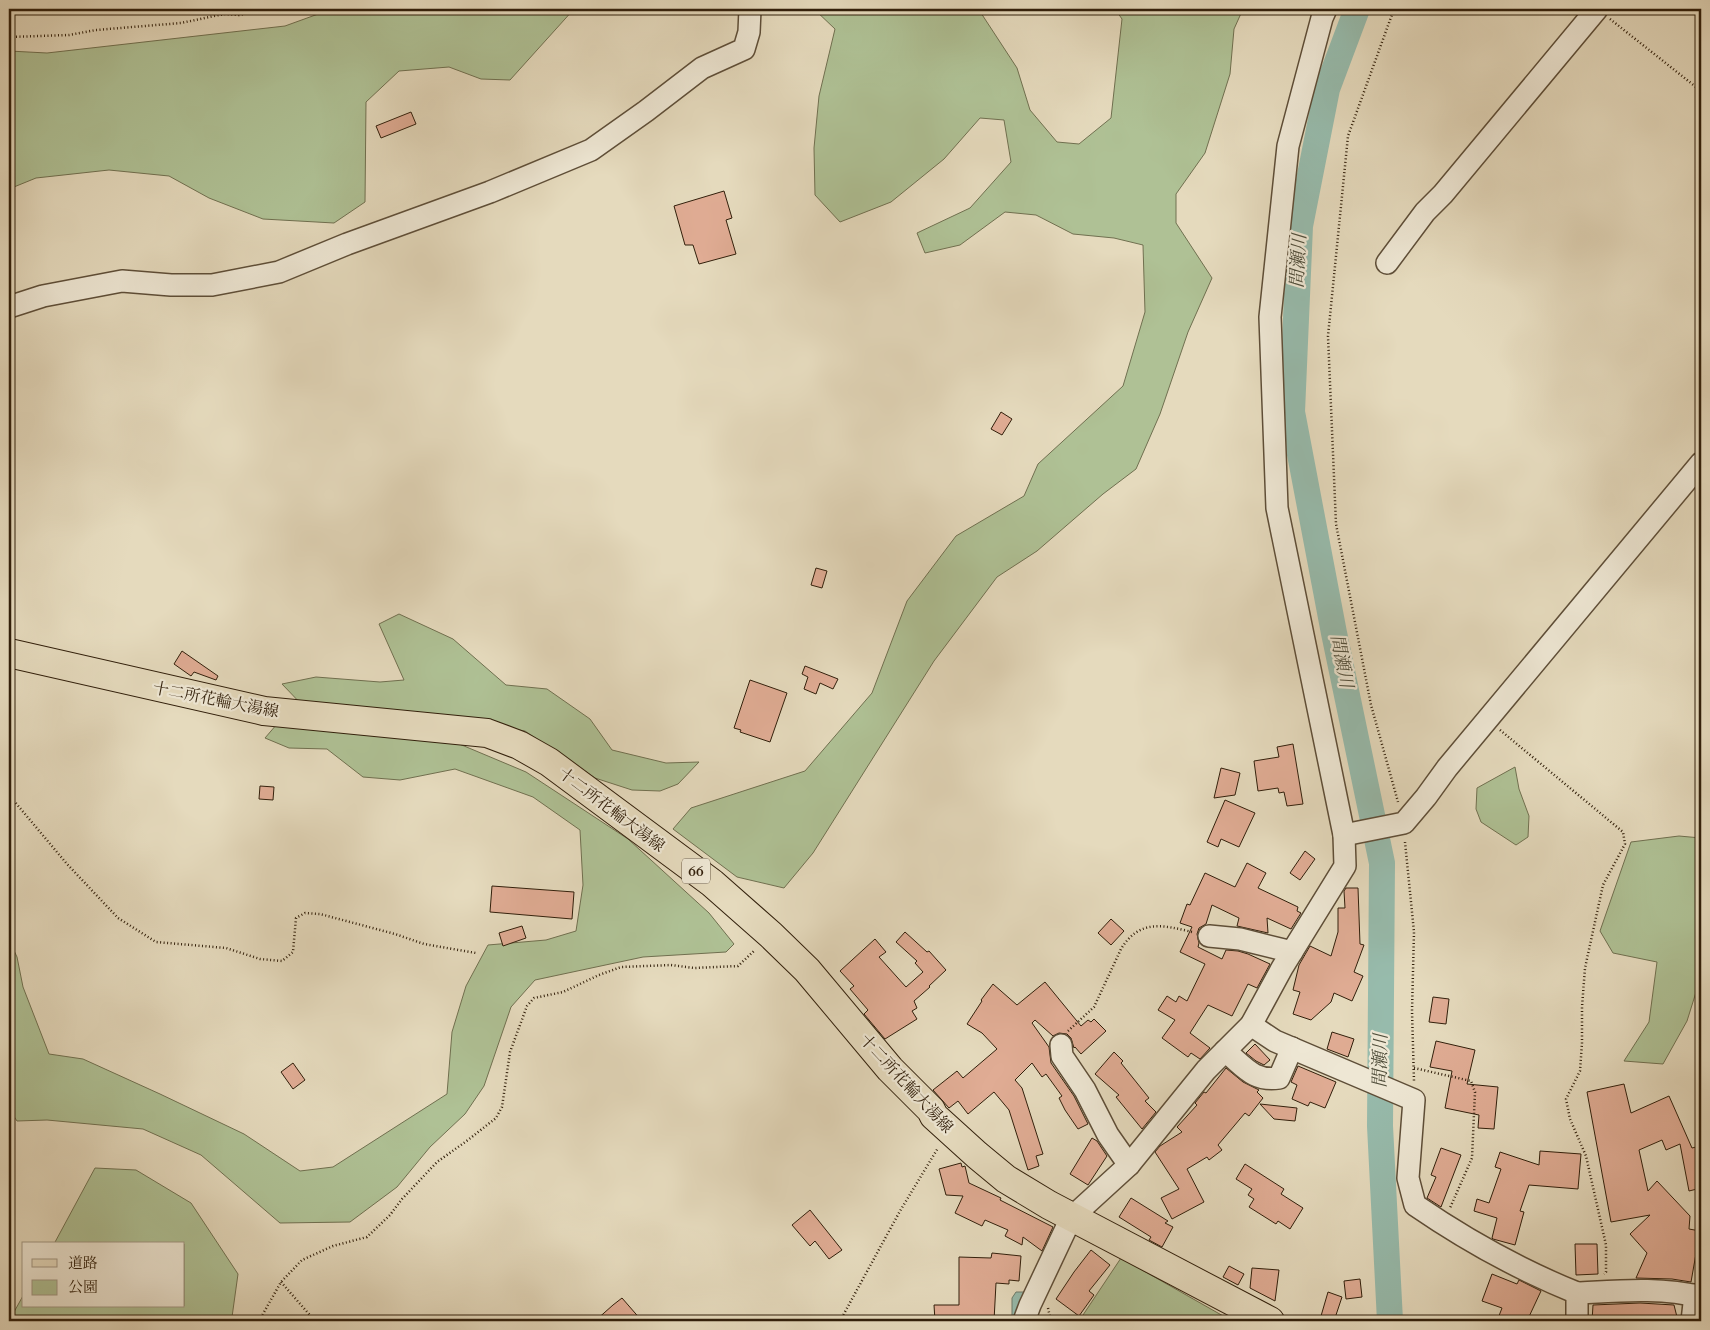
<svg xmlns="http://www.w3.org/2000/svg" width="1710" height="1330" font-family="Cardo,'Noto Serif JP',serif">
<style>
.green{fill:#afc195;stroke:#707050}
.water{fill:#97bbac;stroke:#6e7d6c}
.lines{fill:none;stroke-linecap:round;stroke-linejoin:round}
.river{stroke:#97bbac;stroke-width:26}
.building{fill:#e0ac94;stroke:#311f0b}
.minor-casing{stroke:#5e4e38;stroke-width:24}
.major-casing{stroke:#311f0b;stroke-width:30}
.path{stroke:#311f0b;stroke-width:2.5;stroke-dasharray:1 2.5;stroke-linecap:butt}
.minor{stroke:#eee7d4;stroke-width:21}
.major{stroke:#e5dabd;stroke-width:28}
.labels{text-anchor:middle;stroke-width:4.5;stroke-linejoin:round;paint-order:stroke}
.shield{fill:#eee7d4;stroke:#6a5b47;stroke-width:1}
.shield-label{font-size:15px;font-weight:bold;fill:#311f0b}
.street-label{font-size:16px;fill:#311f0b;stroke:#eee7d4}
.water-label{font-size:18px;font-style:italic;fill:#504e3b;stroke:#eee7d4}
</style>
<rect width="100%" height="100%" fill="#e5dabd"/>
<filter id="stains"><feTurbulence type="fractalNoise" baseFrequency=".004" numOctaves="4"/><feColorMatrix values="0 0 0 0 .2 0 0 0 0 .09 0 0 0 0 .02 0 0 0 .5 -.17"/></filter>
<radialGradient id="worn" r=".72"><stop offset=".6" stop-color="#630" stop-opacity="0"/><stop offset="1" stop-color="#630" stop-opacity=".3"/></radialGradient>
<g class="green">
<path d="M332 9H574L510 80 481 79 449 67 399 71 366 102 365 202 334 223 263 219 209 198 169 176 109 170 36 178 9 189V51L47 53 285 26Z"/>
<path d="M814 9H980L981 13 1017 68 1030 110 1057 142 1079 144 1111 118 1122 19 1115 9H1243L1234 29 1230 74 1205 153 1176 194V223L1212 278 1188 332 1160 414 1136 469 1103 494 1037 551 997 577 934 661 813 853 784 888 737 877 673 829 691 808 805 771 872 693 907 601 956 536 1024 496 1038 464 1123 386 1145 312 1143 245 1114 238 1073 234 1036 215 1005 212 960 245 925 253 917 233 970 208 1011 162 1004 120 980 118 944 159 891 202 840 222 815 195 814 148 819 96 835 29Z"/>
<path d="M399 614 453 639 506 685 547 689 590 719 612 750 666 763 699 762 678 784 660 791 632 790 595 778 525 731 460 720 305 708 282 684 316 677 380 682 404 680 379 624Z"/>
<path d="M277 724 457 743 526 772 628 839 709 913 734 944 726 952 643 957 535 980 511 1007 484 1086 465 1114 430 1147 397 1187 350 1222 280 1223 201 1155 143 1129 47 1120 17 1121 9 1109V940L17 957 23 987 49 1054 83 1059 160 1094 244 1134 300 1171 333 1167 447 1094 452 1032 466 986 488 945 546 940 576 931 583 885 580 830 533 797 455 769 400 780 363 777 327 749 289 748 265 738Z"/>
<path d="M1515 767 1519 789 1529 816 1528 837 1516 845 1481 822 1476 809 1477 788Z"/>
<path d="M1679 836 1701 838V987L1697 989 1687 1021 1663 1064 1624 1061 1649 1022 1657 962 1613 953 1600 931 1631 842Z"/>
<path d="M95 1168 136 1170 191 1203 238 1274 232 1317 229 1321H9L24 1294V1306H184V1244H54Z"/>
<path d="M1121 1258 1232 1321H1079Z"/>
</g>
<path class="water" d="M1016 1292H1027L1016 1321 1013 1320 1012 1318V1298Z"/>
<g class="lines">
<path class="river" d="M1357 9 1327 89 1300 226 1292 412 1334 633 1382 863 1380 1126 1390 1321"/>
</g>
<g class="building">
<path d="M411 112 416 124 381 138 376 126Z"/>
<path d="M724 191 732 218 726 220 736 254 699 264 693 245H685L674 206Z"/>
<path d="M1001 412 1012 419 1002 435 991 429Z"/>
<path d="M816 568 827 571 822 588 811 585Z"/>
<path d="M182 651 218 676 216 680 194 672 191 676 174 664Z"/>
<path d="M805 666 838 679 833 689 820 683 816 694 804 689 808 677 802 674Z"/>
<path d="M750 680 787 693 770 742 740 732 741 730 734 728Z"/>
<path d="M1293 744 1303 804 1287 806 1284 792 1279 793 1278 788 1258 791 1254 761 1279 757 1277 747Z"/>
<path d="M1221 768 1240 773 1235 795 1214 798Z"/>
<path d="M260 786 274 787 273 800 259 799Z"/>
<path d="M1225 800 1255 813 1239 847 1221 839 1218 847 1207 842Z"/>
<path d="M1305 851 1315 859 1300 880 1290 873Z"/>
<path d="M1247 863 1266 873 1258 888 1298 907 1297 911 1301 913 1291 929 1267 918 1268 933 1237 926 1239 918 1212 905 1206 924 1199 928 1197 934 1199 943 1198 947 1222 959 1226 950 1238 951 1248 954 1270 964 1257 988 1248 984 1232 1016 1208 1005 1190 1033 1210 1048 1200 1059 1191 1053 1188 1057 1162 1038 1175 1020 1158 1010 1167 996 1176 1002 1179 996 1187 1001 1205 964 1180 952 1192 927 1180 923 1187 904 1190 905 1205 873 1235 887Z"/>
<path d="M492 886 574 892 572 919 490 912Z"/>
<path d="M1346 888H1358L1360 944 1364 945 1354 972 1363 976 1352 1001 1334 993 1331 1002 1311 1020 1293 1014 1300 992 1293 990 1299 965 1310 946 1331 956 1338 932V908H1345L1344 891Z"/>
<path d="M1111 919 1124 931 1111 945 1098 933Z"/>
<path d="M522 926 526 938 503 946 499 933Z"/>
<path d="M905 932 927 952 929 951 946 970 929 986 930 987 914 1001 917 1008 912 1011 917 1019 885 1039 864 1014 868 1010 850 989 854 986 840 971 875 939 886 952 879 957 906 987 923 972 915 963 917 961 896 942Z"/>
<path d="M1045 982 1081 1026 1088 1020 1091 1022 1094 1019 1106 1031 1081 1054 1075 1047 1074 1048 1071 1038 1067 1034 1059 1033 1053 1036 1035 1020 1032 1023 1049 1047 1051 1063 1074 1096 1088 1124 1078 1129 1065 1110 1059 1098 1062 1096 1046 1074 1042 1077 1032 1063 1015 1080 1022 1088 1043 1154 1036 1156 1039 1166 1028 1170 1009 1110 994 1092 968 1114 958 1101 949 1108 933 1090 957 1071 963 1078 997 1049 982 1033 967 1024 982 1001 981 1000 993 984 1017 1005Z"/>
<path d="M1433 997 1449 999 1446 1024 1429 1022Z"/>
<path d="M1332 1032 1354 1039 1348 1057 1327 1049Z"/>
<path d="M1436 1041 1475 1050 1467 1084 1498 1087 1494 1129 1478 1128 1479 1115 1445 1108 1452 1071 1430 1067Z"/>
<path d="M1255 1044 1270 1060 1264 1065 1256 1061 1246 1053Z"/>
<path d="M1114 1052 1123 1061 1121 1063 1149 1098 1145 1101 1156 1112 1142 1129 1116 1097 1119 1095 1095 1074Z"/>
<path d="M293 1063 305 1080 293 1089 281 1072Z"/>
<path d="M1298 1066 1336 1082 1325 1108 1310 1102 1308 1106 1292 1099 1297 1085 1291 1082Z"/>
<path d="M1226 1068 1243 1082 1259 1090 1257 1092 1263 1098 1249 1116 1245 1113 1218 1145 1222 1150 1209 1160 1207 1157 1187 1169 1204 1202 1172 1219 1161 1198 1179 1189 1155 1152 1160 1146 1182 1132 1177 1127 1197 1105 1195 1103 1204 1092 1206 1093Z"/>
<path d="M1624 1084 1631 1113 1669 1096 1692 1148 1696 1147 1701 1175V1188L1689 1191 1680 1144 1666 1150 1662 1140 1639 1150 1648 1191 1657 1181 1690 1216 1689 1229 1700 1231 1691 1282 1672 1279 1636 1278 1647 1253 1630 1234 1650 1215 1611 1222 1587 1092Z"/>
<path d="M1260 1104 1297 1108 1295 1121 1274 1119Z"/>
<path d="M1092 1138 1097 1141 1107 1156 1088 1185 1070 1174Z"/>
<path d="M1441 1148 1461 1155 1441 1207 1427 1198 1436 1177 1431 1175Z"/>
<path d="M1540 1151 1581 1154 1578 1189 1529 1185 1520 1211 1524 1212 1515 1245 1493 1239 1492 1238 1497 1218 1474 1211 1477 1199 1489 1203 1501 1169 1495 1167 1500 1152 1539 1165Z"/>
<path d="M961 1163 962 1167 965 1166 969 1183 1001 1198 1000 1200 1053 1227 1042 1251 1023 1237 1022 1245 1005 1236 1008 1230 985 1220 982 1226 955 1213 963 1196 946 1195 939 1169Z"/>
<path d="M1245 1164 1284 1189 1281 1194 1303 1208 1290 1229 1278 1221 1276 1224 1249 1207 1254 1199 1248 1195 1252 1189 1236 1179Z"/>
<path d="M1131 1198 1168 1221 1165 1223 1173 1227 1162 1247 1149 1240 1151 1237 1119 1217Z"/>
<path d="M810 1210 842 1250 829 1259 815 1241 810 1246 792 1225Z"/>
<path d="M1575 1244H1597L1598 1274 1576 1275Z"/>
<path d="M1091 1250 1110 1265 1089 1291 1094 1295 1079 1316 1056 1299 1074 1272Z"/>
<path d="M992 1253 1021 1256 1019 1281 1009 1280V1284L996 1283 994 1321H935L934 1305H959V1257L991 1258Z"/>
<path d="M1229 1266 1244 1274 1238 1285 1223 1277Z"/>
<path d="M1252 1268 1279 1270 1275 1301 1250 1288Z"/>
<path d="M1492 1274 1517 1284 1519 1280 1541 1291 1527 1321H1497L1502 1308 1482 1301Z"/>
<path d="M1360 1279 1362 1297 1346 1299 1344 1281Z"/>
<path d="M1328 1292 1342 1297 1334 1321 1321 1316Z"/>
<path d="M622 1298 642 1321H595L613 1305Z"/>
<path d="M1640 1303 1674 1305 1678 1321H1592L1593 1305Z"/>
</g>
<g class="lines">
<defs>
<g id="minor">
<path d="M1387 263 1425 212 1443 194 1597 9"/>
<path d="M9 307 43 296 122 281 171 285H212L279 272 347 244 490 192 591 150 646 111 702 68 744 49 749 32 750 9"/>
<path d="M1344 835 1404 823 1426 797 1447 768 1701 463"/>
<path d="M1209 936 1240 939 1292 952"/>
<path d="M1251 1025 1275 1041 1414 1100 1408 1178 1415 1205C1466 1240 1520 1270 1577 1293V1321"/>
<path d="M1061 1045 1062 1056 1085 1090 1108 1135 1129 1165"/>
<path d="M1225 1051C1244 1066 1253 1082 1279 1078L1292 1048"/>
<path d="M1577 1293C1619 1291 1661 1287 1701 1297"/>
<path d="M1024 1321 1030 1305 1071 1218 1129 1165 1206 1070 1251 1025 1282 968 1345 866 1344 835 1277 508 1270 317 1288 146 1322 18 1326 9"/>
<path d="M1692 1321 1695 1295"/>
</g>
<path id="major" d="M9 653 264 711 487 733 519 745 549 762 712 883 771 935 807 970 890 1069 931 1110 934 1116 977 1155 1006 1179 1049 1205 1270 1321"/>
</defs>
<use href="#minor" class="minor-casing"/>
<use href="#major" class="major-casing"/>
<g class="path">
<path d="M1394 9 1348 136 1328 336 1336 524 1371 705 1398 802"/>
<path d="M1610 19 1701 91"/>
<path d="M9 37 69 35 96 30 181 23 224 14 239 15 267 9"/>
<path d="M1500 730 1623 832 1625 844 1603 885 1585 968 1582 1007V1043L1580 1071 1566 1099 1570 1119 1586 1156 1606 1245V1272L1604 1274"/>
<path d="M9 795 67 864 118 918 156 942 226 948 260 959 282 961 293 952 296 918 305 913 320 914 395 934 424 944 476 953"/>
<path d="M1405 842 1414 932 1412 1011 1414 1081"/>
<path d="M1068 1031 1094 1007 1121 949C1139 919 1163 925 1192 932"/>
<path d="M1414 1068 1471 1081 1475 1092 1472 1158 1450 1208"/>
<path d="M281 1282 315 1321"/>
<path d="M1048 1308 1051 1321"/>
<path d="M259 1321 281 1282 302 1260 333 1246 367 1237 390 1215 402 1199 437 1162 468 1140 496 1118 502 1107 510 1052 527 1006 534 998 563 992 599 975 621 967 671 965 694 968 738 966 755 950"/>
<path d="M840 1321 900 1211 938 1148"/>
</g>
<use href="#minor" class="minor"/>
<use href="#major" class="major"/>
</g>
<g class="labels">
<rect class="shield" x="682" y="858.5" width="28" height="25" rx="4"/>
<g class="shield-label">
<text x="696" y="876">66</text>
</g>
<g class="street-label">
<text transform="translate(216 699) rotate(11)" y="6">十二所花輪大湯線</text>
<text transform="translate(612 809) rotate(37)" y="6">十二所花輪大湯線</text>
<text transform="translate(907 1083) rotate(47)" y="6">十二所花輪大湯線</text>
</g>
<g class="water-label">
<text transform="translate(1298 261) rotate(-87)" y="6">間瀬川</text>
<text transform="translate(1342 661) rotate(79)" y="6">間瀬川</text>
<text transform="translate(1380 1061) rotate(-89)" y="6">間瀬川</text>
</g>
</g>
<rect width="1710" height="1330" fill="none" stroke="#e5dabd" stroke-width="30"/>
<rect x="10" y="10" width="1690" height="1310" fill="none" stroke="#311f0b" stroke-width="2.5"/>
<rect x="15" y="15" width="1680" height="1300" fill="none" stroke="#311f0b"/>
<rect x="22" y="1242" width="162" height="65" fill="#eee7d4" stroke="#a29784"/>
<rect x="32" y="1259" width="25" height="8" fill="#e5dabd" stroke="#a29784"/>
<text x="68" y="1268" font-size="15" fill="#311f0b">道路</text>
<rect x="32" y="1280" width="25" height="15" fill="#afc195" stroke="#a29784"/>
<text x="68" y="1292" font-size="15" fill="#311f0b">公園</text>
<rect width="100%" height="100%" filter="url(#stains)"/>
<rect width="100%" height="100%" fill="url(#worn)"/>
</svg>
